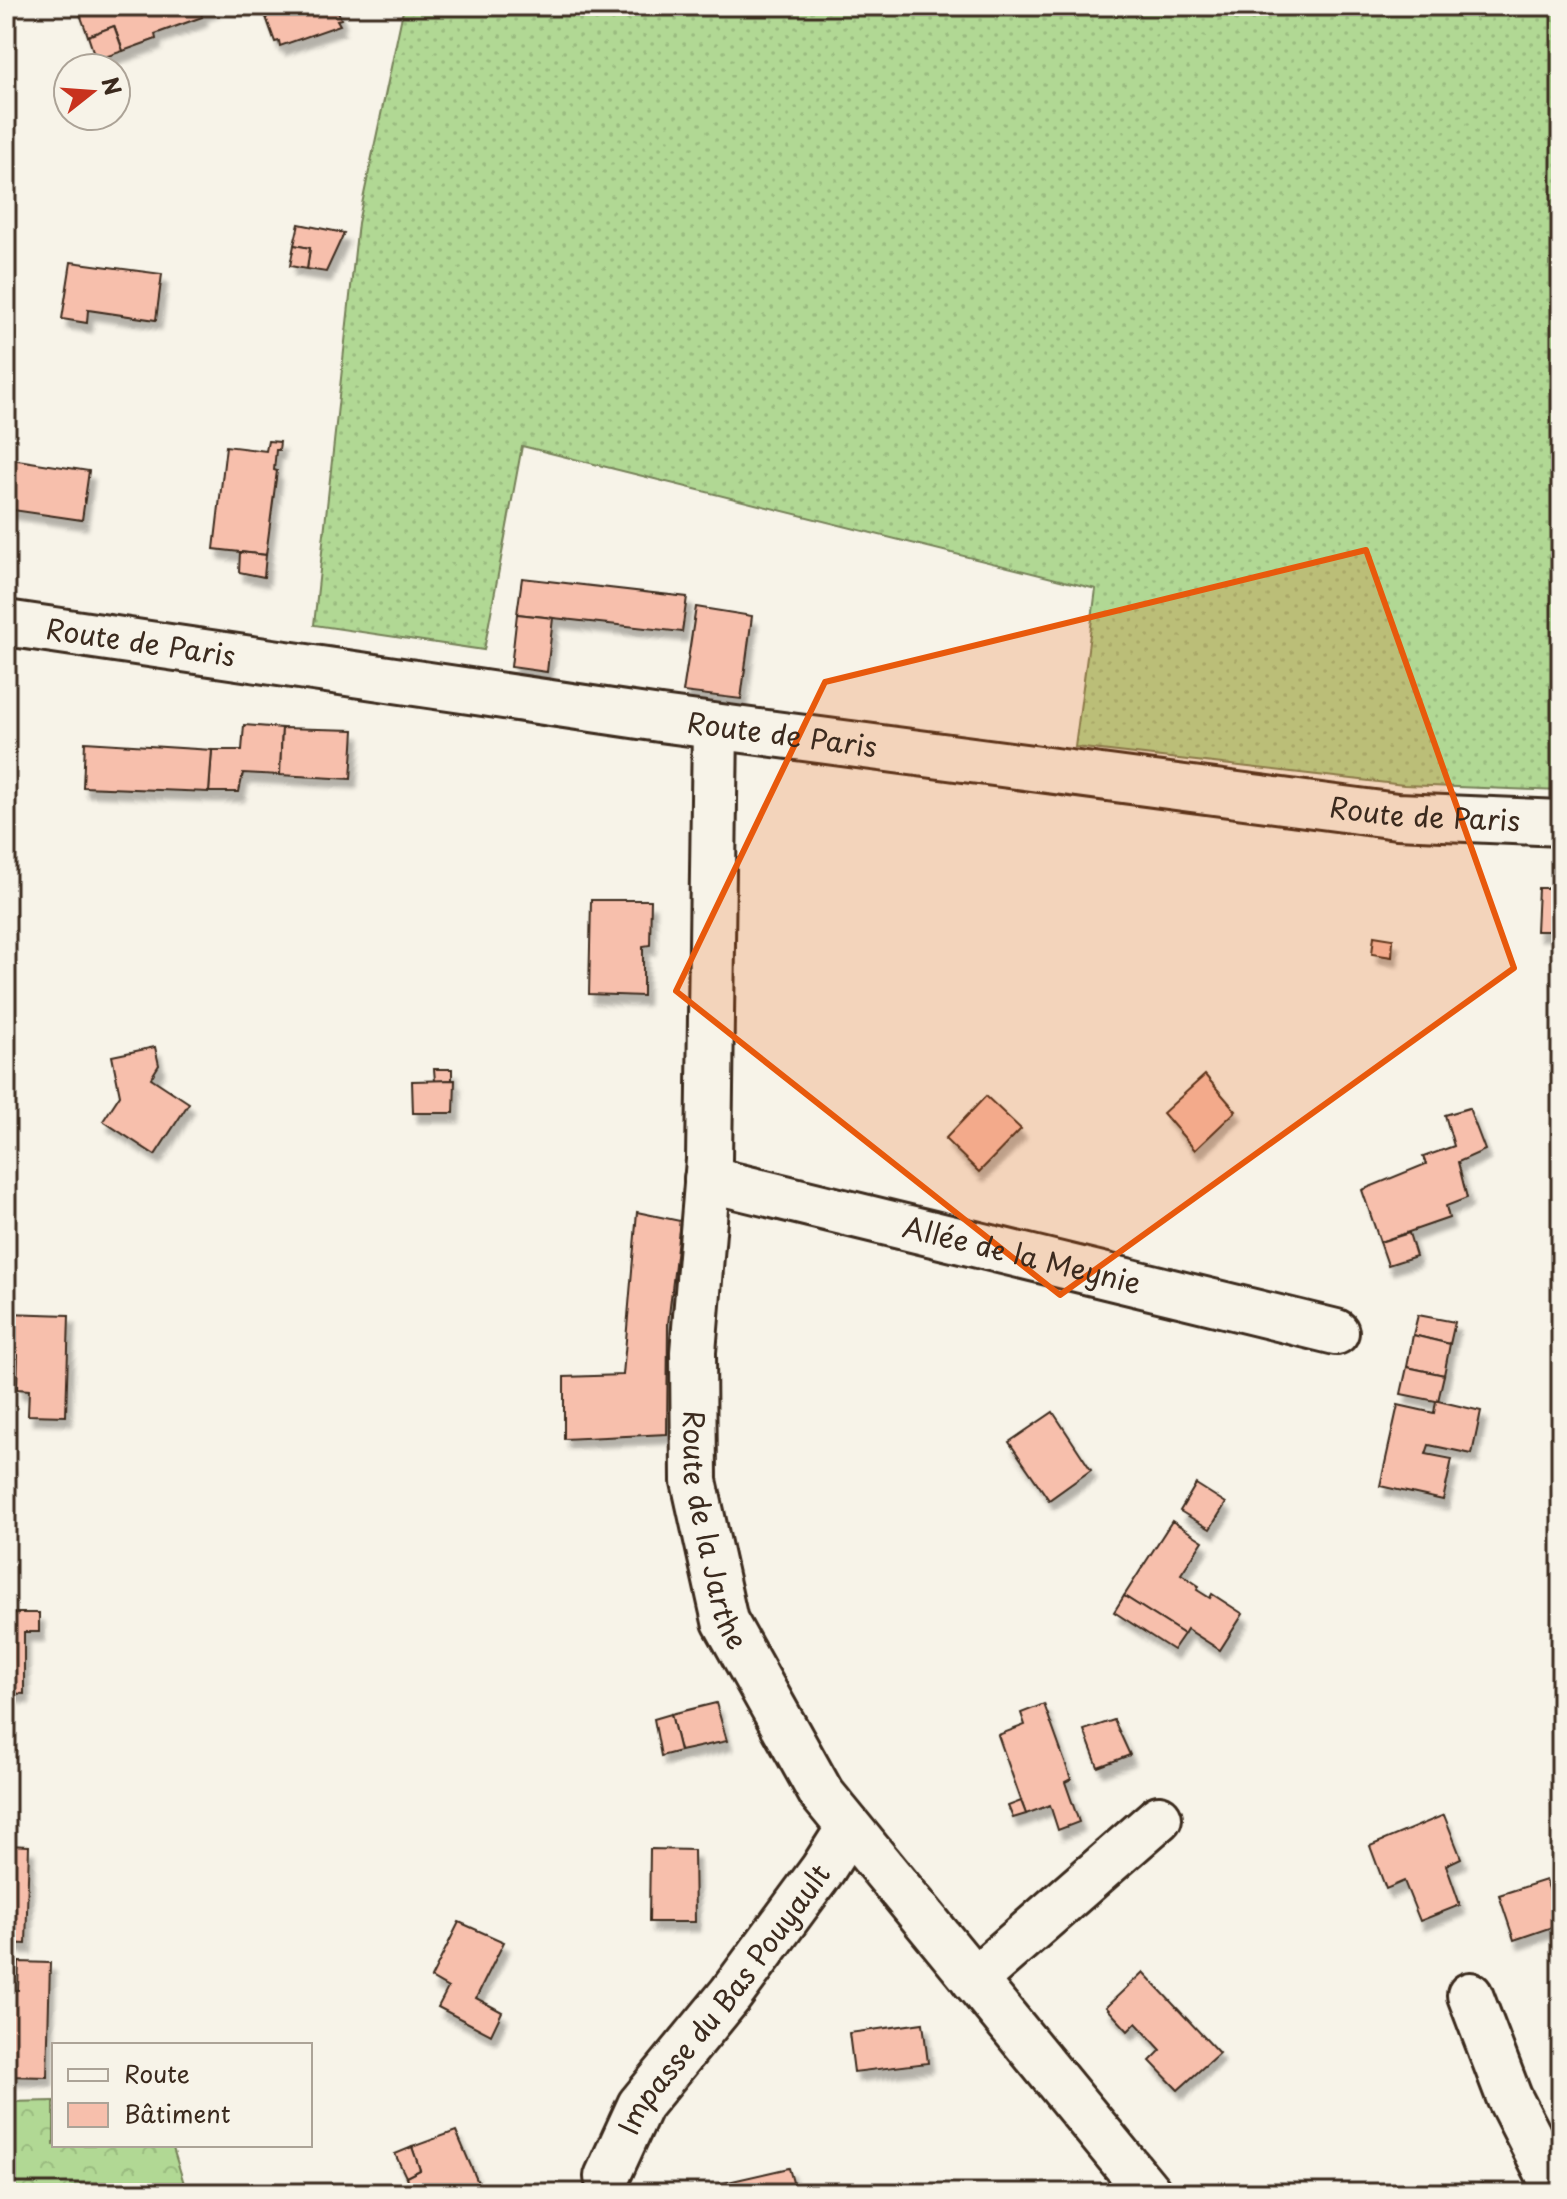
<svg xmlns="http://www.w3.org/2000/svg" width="1567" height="2199" font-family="'Playpen Sans',sans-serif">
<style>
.grass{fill:url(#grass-dots);stroke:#768159;stroke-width:2}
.forest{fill:url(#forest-crowns);stroke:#768159;stroke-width:2}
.building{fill:#f7bfac;stroke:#3b2a1e;stroke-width:2;filter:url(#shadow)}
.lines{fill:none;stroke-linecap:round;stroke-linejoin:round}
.minor-casing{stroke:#3b2a1e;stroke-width:50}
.major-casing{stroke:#3b2a1e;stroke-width:50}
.minor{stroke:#f7f3e8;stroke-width:44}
.major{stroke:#f7f3e8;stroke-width:44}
.marked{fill:#e8590c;fill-opacity:0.2;stroke:#e8590c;stroke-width:6;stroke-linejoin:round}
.labels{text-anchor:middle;stroke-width:6;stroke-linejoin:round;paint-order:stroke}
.street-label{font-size:28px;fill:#3b2a1e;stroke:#f7f3e8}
</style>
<defs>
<pattern id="grass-dots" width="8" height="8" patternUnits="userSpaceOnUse" patternTransform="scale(2)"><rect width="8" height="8" fill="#b1d894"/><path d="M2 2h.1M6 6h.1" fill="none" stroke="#99ba7f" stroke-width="1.8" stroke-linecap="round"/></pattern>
<pattern id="forest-crowns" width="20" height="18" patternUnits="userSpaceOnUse" patternTransform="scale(2)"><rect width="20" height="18" fill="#b1d894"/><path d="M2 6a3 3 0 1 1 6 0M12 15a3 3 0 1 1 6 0" fill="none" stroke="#99ba7f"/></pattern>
<filter id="shadow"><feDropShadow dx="5" dy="9" stdDeviation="2" flood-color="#0004"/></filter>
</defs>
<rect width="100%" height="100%" fill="#f7f3e8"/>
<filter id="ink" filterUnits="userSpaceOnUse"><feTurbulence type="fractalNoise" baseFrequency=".0125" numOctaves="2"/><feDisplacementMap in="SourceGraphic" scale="16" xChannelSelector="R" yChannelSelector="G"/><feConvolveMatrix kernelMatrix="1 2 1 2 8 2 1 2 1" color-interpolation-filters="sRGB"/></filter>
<g filter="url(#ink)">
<path class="grass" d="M404 6H1561V791L1404 785 1075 747 1096 589 522 446 484 650 314 625 358 223Z"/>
<path class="forest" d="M54 2101V2145H172L187 2193H6V2102Z"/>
<g class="building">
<path d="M77 6H217L201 12 202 17 155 34 156 39 123 51 114 26 88 36Z"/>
<path d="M262 6H336L341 19 337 20 340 25 280 46 279 41 275 42Z"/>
<path d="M114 26 123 51 96 60 88 36Z"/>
<path d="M299 224 344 233 326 272 307 269 310 248 294 245Z"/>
<path d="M294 245 310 248 307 269 290 266Z"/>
<path d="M71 262 162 274 156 320 88 310 87 323 62 319Z"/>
<path d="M268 441 280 442 279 450H276L274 470 277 471 266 555 214 549 226 446 266 451Z"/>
<path d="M11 459 89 471 82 520 6 509Z"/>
<path d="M240 552 266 555 264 577 239 572Z"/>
<path d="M522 578 687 597 682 632 517 614Z"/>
<path d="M696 607 752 616 741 699 683 692Z"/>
<path d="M517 614 553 618 547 672 511 667Z"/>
<path d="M244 725 282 728 280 775 243 773 239 792H209L212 750H242Z"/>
<path d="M282 728 354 730 351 779 280 775Z"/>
<path d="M85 742 212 750 209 792 83 787Z"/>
<path d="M1538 888H1561V931H1536Z"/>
<path d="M591 900H651L650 945 643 946V996L589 994Z"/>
<path d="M1374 936 1393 939 1392 957 1372 954Z"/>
<path d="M155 1047 159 1065 151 1078 189 1103 155 1155 103 1121 120 1095 112 1056Z"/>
<path d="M434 1069H452V1080L435 1081Z"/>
<path d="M1205 1075 1236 1111 1195 1150 1163 1113Z"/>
<path d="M455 1080 454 1113H413L412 1081Z"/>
<path d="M986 1096 1021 1129 979 1172 945 1139Z"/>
<path d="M1469 1108 1485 1150 1458 1162 1467 1198 1446 1206 1449 1218 1380 1242 1362 1190 1426 1164 1423 1157 1454 1146 1445 1115Z"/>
<path d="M637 1212 680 1221 668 1324 667 1434 564 1439V1377L623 1375Z"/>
<path d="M1409 1233 1416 1256 1388 1265 1380 1242Z"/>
<path d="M6 1313 69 1315 66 1416 28 1415 29 1390 17 1389 18 1355 6 1354Z"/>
<path d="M1418 1315 1455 1322 1450 1344 1413 1335Z"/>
<path d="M1413 1335 1450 1344 1444 1375 1407 1367Z"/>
<path d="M1407 1367 1444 1375 1438 1401 1481 1411 1472 1454 1429 1445 1426 1454 1452 1459 1443 1500 1380 1486 1398 1405 1434 1413 1436 1401 1401 1394Z"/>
<path d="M1053 1412 1091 1470 1049 1500 1009 1442Z"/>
<path d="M6 1462H9L8 1501H6Z"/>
<path d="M1196 1484 1226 1503 1210 1529 1180 1511Z"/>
<path d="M1172 1521 1203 1541 1181 1574 1199 1586 1197 1590 1210 1598 1212 1594 1243 1614 1220 1650 1187 1629 1184 1634 1124 1596Z"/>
<path d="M1124 1596 1184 1634 1173 1650 1114 1612Z"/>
<path d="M6 1613H39V1632H24V1694L6 1693Z"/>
<path d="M716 1703 727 1741 680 1751 671 1714Z"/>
<path d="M1044 1704 1071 1779 1065 1782 1079 1822 1058 1830 1050 1805 1026 1814 998 1735 1025 1725 1021 1713Z"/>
<path d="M671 1714 680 1751 661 1756 654 1719Z"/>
<path d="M1114 1720 1130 1755 1098 1767 1084 1730Z"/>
<path d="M1021 1801 1026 1814 1013 1818 1008 1806Z"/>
<path d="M1444 1815 1461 1858 1446 1865 1460 1905 1420 1921 1404 1881 1386 1889 1370 1846Z"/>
<path d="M6 1845 29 1846 26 1944 6 1943Z"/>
<path d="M650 1849 694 1850 695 1922H649Z"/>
<path d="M1546 1880 1561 1924 1514 1940 1499 1895Z"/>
<path d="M459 1922 504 1942 476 1998 502 2012 491 2035 438 2007 448 1988 431 1978Z"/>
<path d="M19 1962 50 1963 47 2077 6 2076V1985L10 1986V1990H18Z"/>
<path d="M1143 1972 1219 2053 1178 2090 1150 2061 1161 2050 1136 2023 1128 2031 1106 2007Z"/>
<path d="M923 2023 928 2063 854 2072 849 2033Z"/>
<path d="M456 2131 482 2192 412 2193 406 2177 420 2170 412 2147Z"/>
<path d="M412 2147 420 2170 406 2177 395 2154Z"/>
<path d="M789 2168 796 2193H721L719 2184Z"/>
<path d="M1482 2184 1485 2193H1448Z"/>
</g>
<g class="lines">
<defs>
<g id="minor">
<path id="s1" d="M715 727 709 1160 693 1352 694 1481 725 1621 821 1793 1149 2193"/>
<path id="s2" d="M707 1179 1336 1332"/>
<path d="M974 1980 1159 1818"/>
<path d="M1470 1995 1509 2097 1558 2193"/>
<path id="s3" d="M607 2177 640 2105 731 1994 823 1869 849 1828"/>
</g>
<g id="major">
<path id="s4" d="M6 623 660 719 1397 816 1561 823"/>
</g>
</defs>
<use href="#minor" class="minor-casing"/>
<use href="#major" class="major-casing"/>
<use href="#minor" class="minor"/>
<use href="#major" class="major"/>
</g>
</g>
<path class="marked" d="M1366 550 1514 968 1060 1295 676 991 825 682Z"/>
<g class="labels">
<g class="street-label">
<text dy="10" stroke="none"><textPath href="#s4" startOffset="136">Route de Paris</textPath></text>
<text dy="10" stroke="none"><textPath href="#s4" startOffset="784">Route de Paris</textPath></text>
<text dy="10" stroke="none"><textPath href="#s4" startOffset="1432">Route de Paris</textPath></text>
<text dy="10" stroke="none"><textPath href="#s2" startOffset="324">Allée de la Meynie</textPath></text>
<text dy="10" stroke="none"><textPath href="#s1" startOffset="806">Route de la Jarthe</textPath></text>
<text dy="10" stroke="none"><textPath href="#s3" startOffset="214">Impasse du Bas Pouyault</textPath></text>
</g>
</g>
<rect width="1567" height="2199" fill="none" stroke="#f7f3e8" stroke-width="32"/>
<rect x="16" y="16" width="1535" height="2167" fill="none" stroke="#3b2a1e" stroke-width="3" filter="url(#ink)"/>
<rect x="52" y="2043" width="260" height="104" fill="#f7f3e8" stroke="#aca397" stroke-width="2"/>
<rect x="68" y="2069" width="40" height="12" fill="#f7f3e8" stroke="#aca397" stroke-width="2"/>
<text x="124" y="2083" font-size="24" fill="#3b2a1e">Route</text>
<rect x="68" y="2103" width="40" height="24" fill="#f7bfac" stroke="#aca397" stroke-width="2"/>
<text x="124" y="2123" font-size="24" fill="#3b2a1e">Bâtiment</text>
<g transform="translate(92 92) rotate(73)"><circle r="38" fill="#f7f3e8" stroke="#aca397" stroke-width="2"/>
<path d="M0-6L14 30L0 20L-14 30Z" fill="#c8321e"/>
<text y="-12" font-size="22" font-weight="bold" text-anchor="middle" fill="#3b2a1e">N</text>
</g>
</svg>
